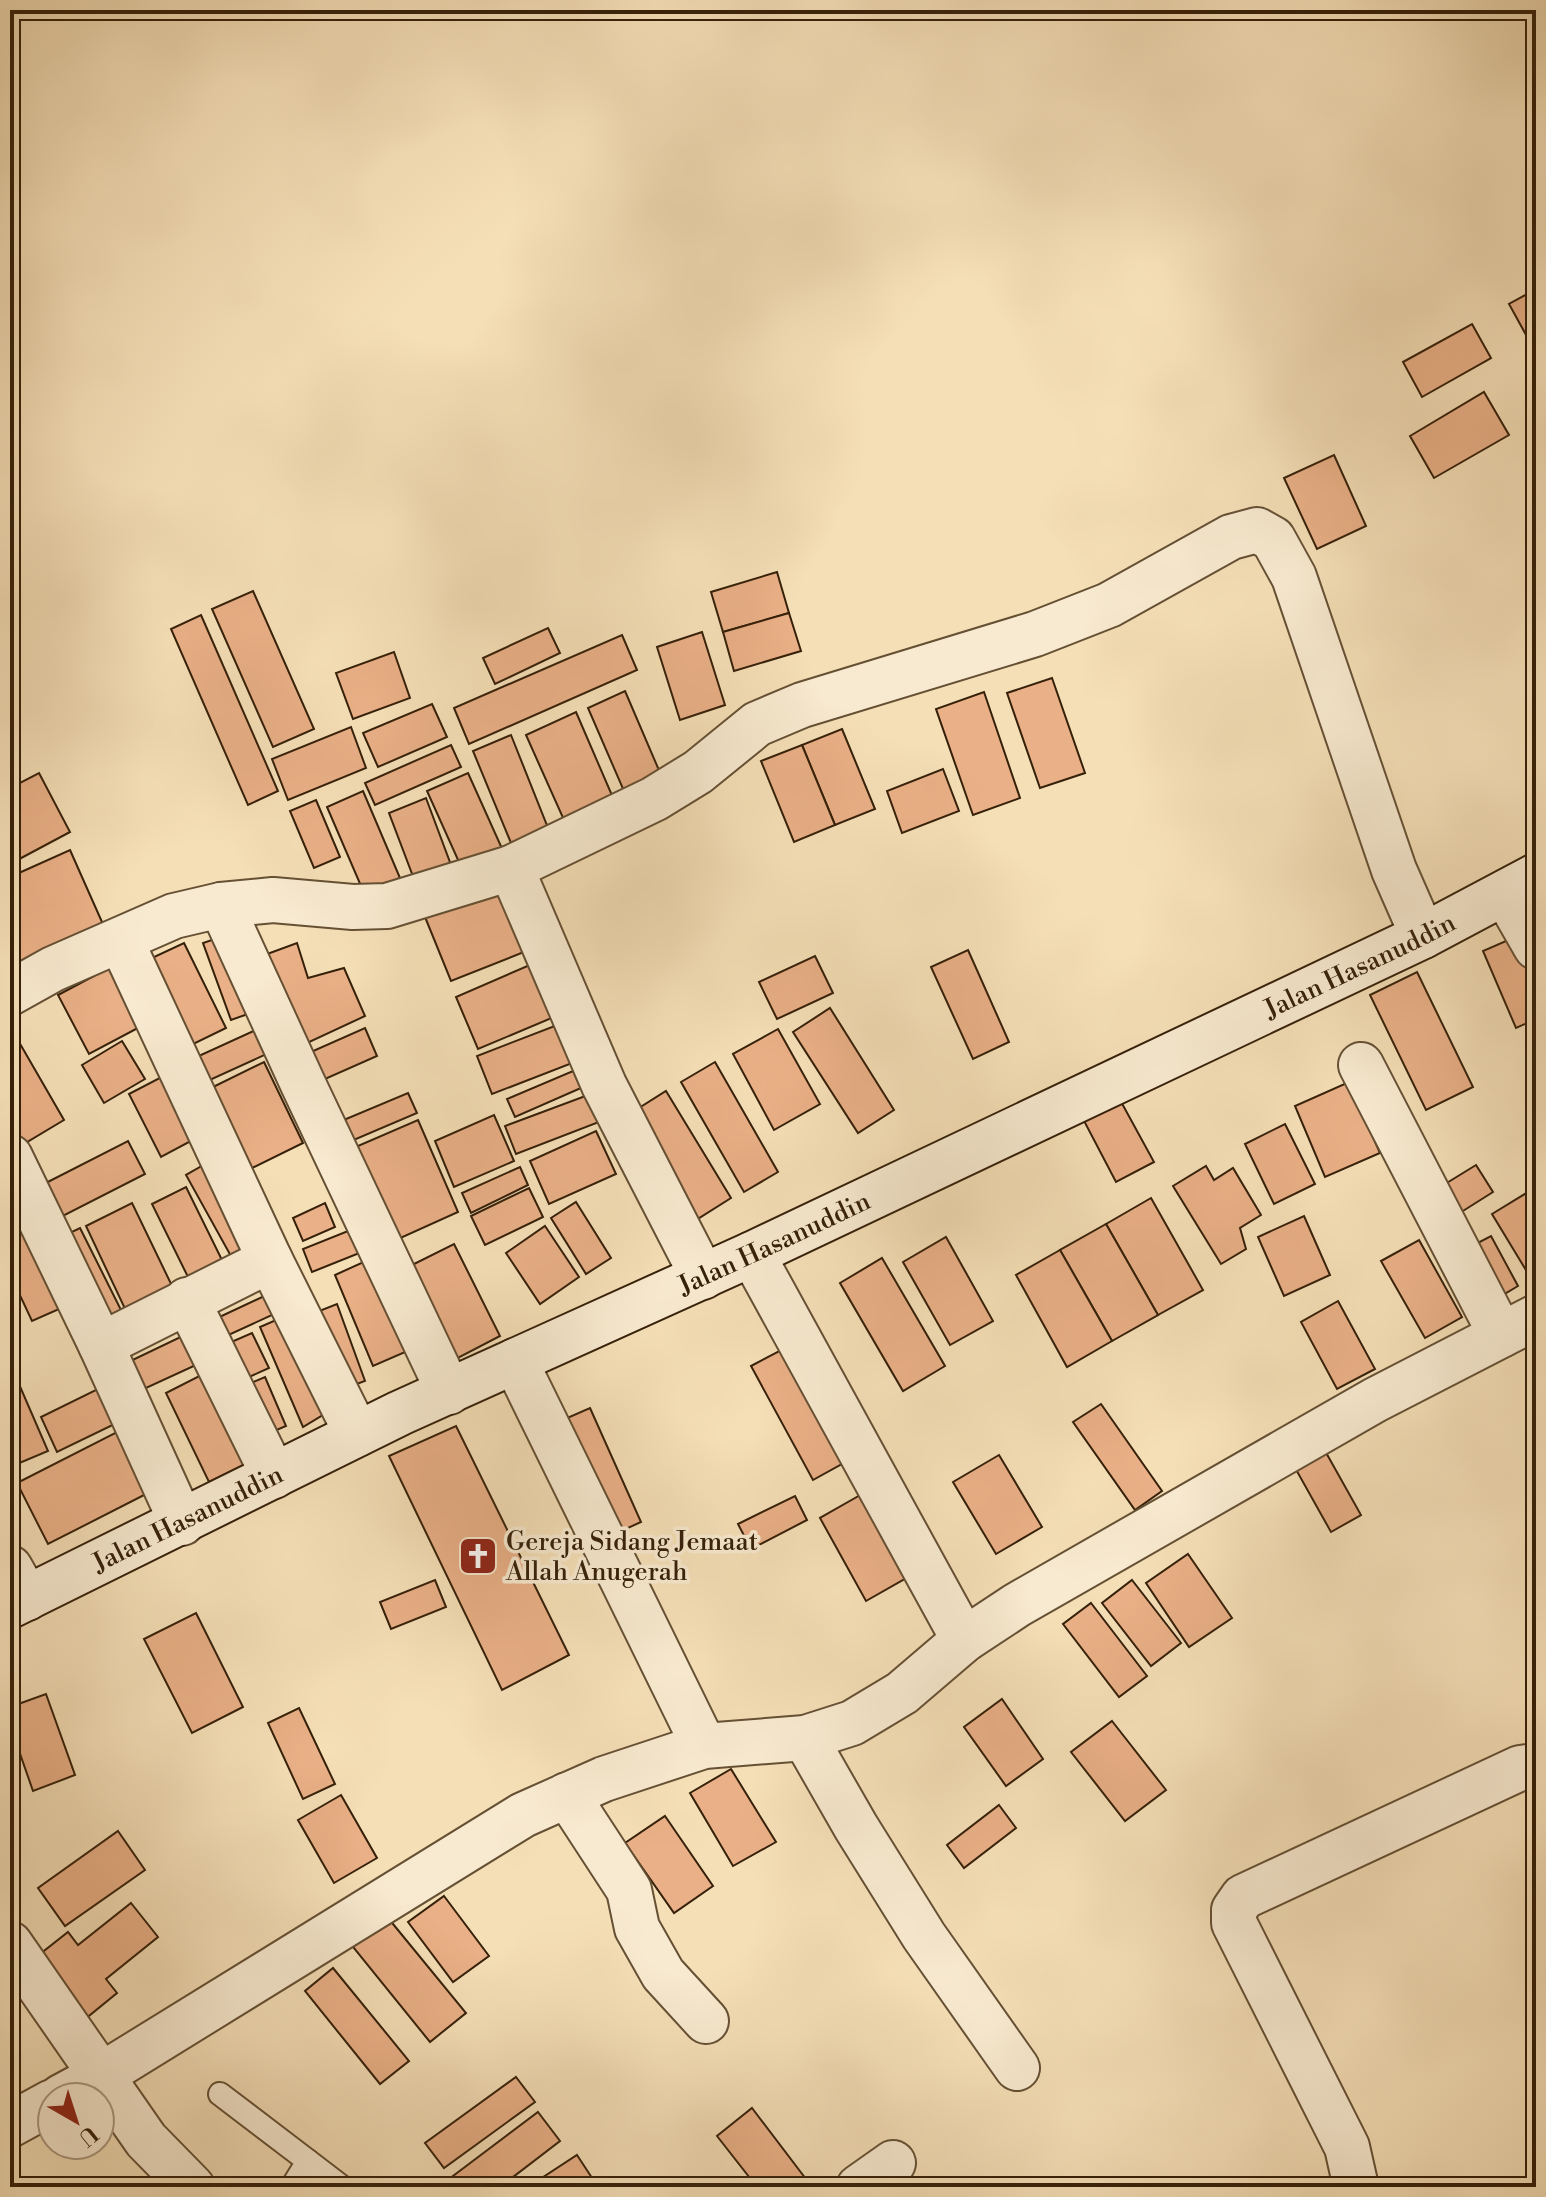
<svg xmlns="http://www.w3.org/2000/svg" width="1546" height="2197" font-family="'Libre Bodoni',serif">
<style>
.building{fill:#eab087;stroke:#352009;stroke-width:2}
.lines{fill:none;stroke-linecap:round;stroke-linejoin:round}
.lane-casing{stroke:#655034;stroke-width:26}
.street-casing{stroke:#655034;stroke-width:48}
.secondary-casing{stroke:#352009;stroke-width:48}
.lane{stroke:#f8ead0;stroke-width:22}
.street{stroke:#f8ead0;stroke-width:44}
.secondary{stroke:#f8ead0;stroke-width:44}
.labels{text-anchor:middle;stroke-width:7;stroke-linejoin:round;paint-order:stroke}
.street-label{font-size:26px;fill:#352009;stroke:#f8ead0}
.poi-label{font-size:26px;fill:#352009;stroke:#f8ead0;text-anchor:start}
</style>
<rect width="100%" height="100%" fill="#f5dfb7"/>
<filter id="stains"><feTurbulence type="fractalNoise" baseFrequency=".0025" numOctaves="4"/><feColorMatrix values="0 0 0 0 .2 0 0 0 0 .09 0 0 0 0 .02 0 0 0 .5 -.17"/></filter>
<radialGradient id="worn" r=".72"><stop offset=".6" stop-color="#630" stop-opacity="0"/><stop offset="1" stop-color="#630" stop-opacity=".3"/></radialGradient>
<g class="building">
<path d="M1536 289V341L1531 344 1509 304Z"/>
<path d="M1472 324 1491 358 1422 397 1403 362Z"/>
<path d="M1484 392 1509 435 1434 478 1410 436Z"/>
<path d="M1334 455 1366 526 1317 549 1284 478Z"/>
<path d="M777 572 789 613 723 632 711 592Z"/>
<path d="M253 591 314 729 273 747 212 609Z"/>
<path d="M789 613 801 651 734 671 723 632Z"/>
<path d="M201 615 278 791 248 805 171 629Z"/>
<path d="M548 628 560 653 495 684 483 658Z"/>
<path d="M702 632 725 705 680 720 657 647Z"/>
<path d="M622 635 637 670 469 744 454 708Z"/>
<path d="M394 652 410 698 353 719 336 673Z"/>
<path d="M1052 678 1085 773 1040 788 1007 693Z"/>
<path d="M625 691 664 782 627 798 588 708Z"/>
<path d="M984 692 1020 798 973 815 936 709Z"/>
<path d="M432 704 447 737 378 767 363 733Z"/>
<path d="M576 712 617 807 568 829 526 735Z"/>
<path d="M351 727 366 768 288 800 272 759Z"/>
<path d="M842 729 875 809 835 825 802 745Z"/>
<path d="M511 735 548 828 511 843 473 751Z"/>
<path d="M451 745 461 767 375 805 365 783Z"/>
<path d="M802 745 835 825 794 842 761 761Z"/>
<path d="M943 769 959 811 902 833 887 791Z"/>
<path d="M39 773 70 832 10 864V788Z"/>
<path d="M468 773 504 853 463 871 427 791Z"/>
<path d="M363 791 400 878 364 893 327 807Z"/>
<path d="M426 798 451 865 414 879 389 813Z"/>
<path d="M316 800 340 857 314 868 290 811Z"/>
<path d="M70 850 106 931 21 969 10 944V877Z"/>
<path d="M503 885 529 950 451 981 425 917Z"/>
<path d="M232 933 259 1010 231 1020 203 943Z"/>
<path d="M1522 934 1536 965V1019L1516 1028 1483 951Z"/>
<path d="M184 943 226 1028 181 1050 139 964Z"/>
<path d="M297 943 308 978 344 968 365 1016 290 1051 251 960Z"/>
<path d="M968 950 1009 1042 973 1059 931 967Z"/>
<path d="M815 956 833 993 777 1019 759 982Z"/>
<path d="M122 961 153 1020 89 1054 58 995Z"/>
<path d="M539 961 561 1014 478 1049 456 997Z"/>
<path d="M1417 972 1473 1087 1426 1110 1370 995Z"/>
<path d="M830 1008 894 1110 858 1133 793 1032Z"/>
<path d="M273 1022 284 1046 201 1084 190 1060Z"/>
<path d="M565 1022 580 1060 492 1094 477 1056Z"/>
<path d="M365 1028 377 1056 307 1087 295 1059Z"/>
<path d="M778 1029 820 1104 774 1130 733 1054Z"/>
<path d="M122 1041 145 1079 104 1103 82 1065Z"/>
<path d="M19 1042 64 1120 17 1148 10 1136V1048Z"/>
<path d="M264 1062 303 1143 252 1168 213 1087Z"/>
<path d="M715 1062 778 1172 744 1192 681 1082Z"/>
<path d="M173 1071 204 1134 161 1157 129 1094Z"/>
<path d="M573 1071 581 1088 515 1117 507 1099Z"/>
<path d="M1349 1082 1380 1153 1325 1177 1295 1106Z"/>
<path d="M666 1091 731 1198 696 1220 631 1113Z"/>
<path d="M408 1093 417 1113 342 1145 334 1124Z"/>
<path d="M588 1095 599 1122 516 1154 505 1126Z"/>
<path d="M1119 1098 1154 1162 1116 1182 1082 1117Z"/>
<path d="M494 1115 514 1161 454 1187 435 1141Z"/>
<path d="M418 1120 458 1212 385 1245 344 1152Z"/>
<path d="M1285 1124 1315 1184 1274 1204 1245 1144Z"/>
<path d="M596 1131 616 1174 549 1204 530 1161Z"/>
<path d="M128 1141 145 1174 53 1221 36 1188Z"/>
<path d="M214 1159 260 1243 232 1258 186 1175Z"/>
<path d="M1476 1165 1493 1192 1455 1216 1437 1189Z"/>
<path d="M1206 1166 1214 1180 1233 1168 1261 1215 1240 1228 1246 1249 1221 1264 1173 1186Z"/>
<path d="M520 1167 528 1185 471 1213 462 1193Z"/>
<path d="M186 1187 222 1260 188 1277 152 1204Z"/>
<path d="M529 1188 543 1217 485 1245 471 1216Z"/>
<path d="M1528 1192 1536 1205 1535 1285 1492 1214Z"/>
<path d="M1151 1198 1203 1290 1158 1315 1106 1224Z"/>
<path d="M576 1202 611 1258 586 1274 551 1218Z"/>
<path d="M132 1203 174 1290 127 1313 86 1226Z"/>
<path d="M325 1203 335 1227 303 1241 293 1218Z"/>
<path d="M35 1212 75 1302 32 1321 10 1274V1223Z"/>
<path d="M1304 1216 1330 1275 1284 1296 1258 1237Z"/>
<path d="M368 1223 377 1246 312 1272 303 1249Z"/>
<path d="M1106 1224 1158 1315 1112 1341 1060 1250Z"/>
<path d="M545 1226 579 1277 540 1304 506 1253Z"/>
<path d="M80 1228 121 1310 97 1322 55 1240Z"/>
<path d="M1491 1236 1518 1286 1496 1299 1468 1248Z"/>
<path d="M946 1237 993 1321 950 1345 903 1262Z"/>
<path d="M1419 1240 1462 1317 1425 1338 1381 1261Z"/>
<path d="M454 1244 500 1336 454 1360 408 1267Z"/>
<path d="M1060 1250 1112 1341 1067 1367 1016 1275Z"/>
<path d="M379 1255 419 1346 373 1366 335 1275Z"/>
<path d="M882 1258 945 1366 903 1391 840 1283Z"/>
<path d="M277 1290 285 1309 222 1338 213 1320Z"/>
<path d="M1338 1301 1375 1369 1337 1389 1301 1322Z"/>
<path d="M337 1304 365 1381 338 1391 309 1315Z"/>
<path d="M292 1313 331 1410 303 1427 260 1327Z"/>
<path d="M195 1330 209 1359 133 1394 120 1366Z"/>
<path d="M252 1333 269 1368 238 1382 222 1346Z"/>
<path d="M787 1347 849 1460 813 1480 751 1366Z"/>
<path d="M217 1367 260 1457 209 1482 166 1393Z"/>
<path d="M12 1368 48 1451 10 1467V1369Z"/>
<path d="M265 1377 286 1426 258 1438 237 1389Z"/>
<path d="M108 1384 125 1419 57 1452 41 1417Z"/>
<path d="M1101 1404 1162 1491 1135 1510 1073 1422Z"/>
<path d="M590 1408 641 1522 608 1537 558 1422Z"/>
<path d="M456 1426 569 1655 502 1690 389 1456Z"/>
<path d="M119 1431 150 1492 48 1544 17 1483Z"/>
<path d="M1324 1449 1361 1515 1331 1532 1294 1466Z"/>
<path d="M999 1455 1042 1527 996 1554 953 1482Z"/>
<path d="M862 1494 908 1577 866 1601 820 1518Z"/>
<path d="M795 1496 807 1520 751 1549 738 1524Z"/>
<path d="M1188 1554 1232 1618 1189 1647 1146 1583Z"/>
<path d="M435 1580 446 1607 391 1629 380 1602Z"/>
<path d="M1132 1580 1181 1643 1151 1666 1102 1603Z"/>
<path d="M1091 1603 1147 1676 1119 1697 1063 1624Z"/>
<path d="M196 1613 243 1707 192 1733 144 1639Z"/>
<path d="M46 1694 75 1775 33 1791 10 1725V1707Z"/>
<path d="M1002 1699 1043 1759 1006 1786 964 1727Z"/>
<path d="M299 1708 335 1784 303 1799 268 1723Z"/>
<path d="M1112 1721 1166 1790 1125 1821 1071 1752Z"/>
<path d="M731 1769 776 1842 733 1866 690 1793Z"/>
<path d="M341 1795 377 1858 334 1883 298 1820Z"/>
<path d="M999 1805 1016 1828 964 1868 947 1845Z"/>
<path d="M665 1816 713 1886 674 1913 625 1843Z"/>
<path d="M118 1831 145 1870 65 1926 38 1888Z"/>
<path d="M444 1896 489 1956 453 1982 408 1922Z"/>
<path d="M131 1903 158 1937 106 1979 117 1993 79 2024 30 1962 68 1932 78 1945Z"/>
<path d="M384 1913 466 2013 430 2042 349 1942Z"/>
<path d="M333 1968 409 2061 380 2084 305 1991Z"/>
<path d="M516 2077 535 2102 444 2168 425 2143Z"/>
<path d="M752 2108 812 2187H757L717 2136Z"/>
<path d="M538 2112 560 2141 500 2187H460L453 2176Z"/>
<path d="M577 2155 596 2184 592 2187H528Z"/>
</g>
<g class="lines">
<defs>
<g id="lane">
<path d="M220 2094 308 2161 292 2187"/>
<path d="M308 2161 342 2187"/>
</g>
<g id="street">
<path d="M511 868 604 1085 703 1277"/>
<path d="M1505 893 1536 947"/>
<path d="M221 905 303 1084 449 1392"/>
<path d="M121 941 270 1260 357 1434"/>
<path d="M10 993 53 969 174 916 221 905 273 900 353 907 387 906 511 868 654 799 698 772 757 724 802 705 1035 634 1109 605 1231 537 1257 530 1273 539 1294 577 1394 870 1423 936"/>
<path d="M1361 1065 1501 1335"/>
<path d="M10 1157 101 1345"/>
<path d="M752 1254 964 1640"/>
<path d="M187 1300 274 1476"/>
<path d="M515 1361 704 1746"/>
<path d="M182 1523 101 1345 270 1260"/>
<path d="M10 1568 27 1598"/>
<path d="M805 1738 856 1827 924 1936 1017 2068"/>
<path d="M567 1795 629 1890 637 1928 663 1974 706 2021"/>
<path d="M10 1944 146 2140 192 2187"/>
<path d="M61 2097 100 2076 523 1815 604 1779 704 1746 805 1738 852 1723 902 1693 964 1640 1017 1605 1375 1400 1536 1317"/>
<path d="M10 2125 52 2102"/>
<path d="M859 2187 893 2163"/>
<path d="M1356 2187 1347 2147 1234 1923V1910L1243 1897 1520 1768 1536 1766"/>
</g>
<g id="secondary">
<path id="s1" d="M10 1606 400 1413 752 1254 1423 936 1536 876"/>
</g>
</defs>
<use href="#lane" class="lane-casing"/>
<use href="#street" class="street-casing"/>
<use href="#secondary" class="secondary-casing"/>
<use href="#lane" class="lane"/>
<use href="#street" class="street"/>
<use href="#secondary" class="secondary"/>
</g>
<defs>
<symbol id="church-square" viewBox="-11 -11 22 22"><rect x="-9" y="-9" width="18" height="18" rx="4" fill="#8f2418" stroke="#f8ead0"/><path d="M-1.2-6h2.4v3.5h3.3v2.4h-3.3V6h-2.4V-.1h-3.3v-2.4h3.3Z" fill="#fff"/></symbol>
</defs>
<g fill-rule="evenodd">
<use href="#church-square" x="456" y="1534" width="44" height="44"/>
</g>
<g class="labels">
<g class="street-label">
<text dy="9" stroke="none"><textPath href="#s1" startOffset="1494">Jalan Hasanuddin</textPath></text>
<text dy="9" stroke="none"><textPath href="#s1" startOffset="846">Jalan Hasanuddin</textPath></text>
<text dy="9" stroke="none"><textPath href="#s1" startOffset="198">Jalan Hasanuddin</textPath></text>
</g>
<g class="poi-label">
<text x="506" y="1550">Gereja Sidang Jemaat<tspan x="506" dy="30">Allah Anugerah</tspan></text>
</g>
</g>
<rect width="1546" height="2197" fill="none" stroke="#f5dfb7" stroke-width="40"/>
<rect x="12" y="12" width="1522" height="2173" fill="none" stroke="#352009" stroke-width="4"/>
<rect x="20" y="20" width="1506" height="2157" fill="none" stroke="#352009" stroke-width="2"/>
<g transform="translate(76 2121) rotate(141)"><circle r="38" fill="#f8ead0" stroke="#aa9980" stroke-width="2"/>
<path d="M0-6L14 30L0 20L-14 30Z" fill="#8f2418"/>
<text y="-12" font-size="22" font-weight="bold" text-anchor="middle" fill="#352009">U</text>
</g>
<rect width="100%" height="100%" filter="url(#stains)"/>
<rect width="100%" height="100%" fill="url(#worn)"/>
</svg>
